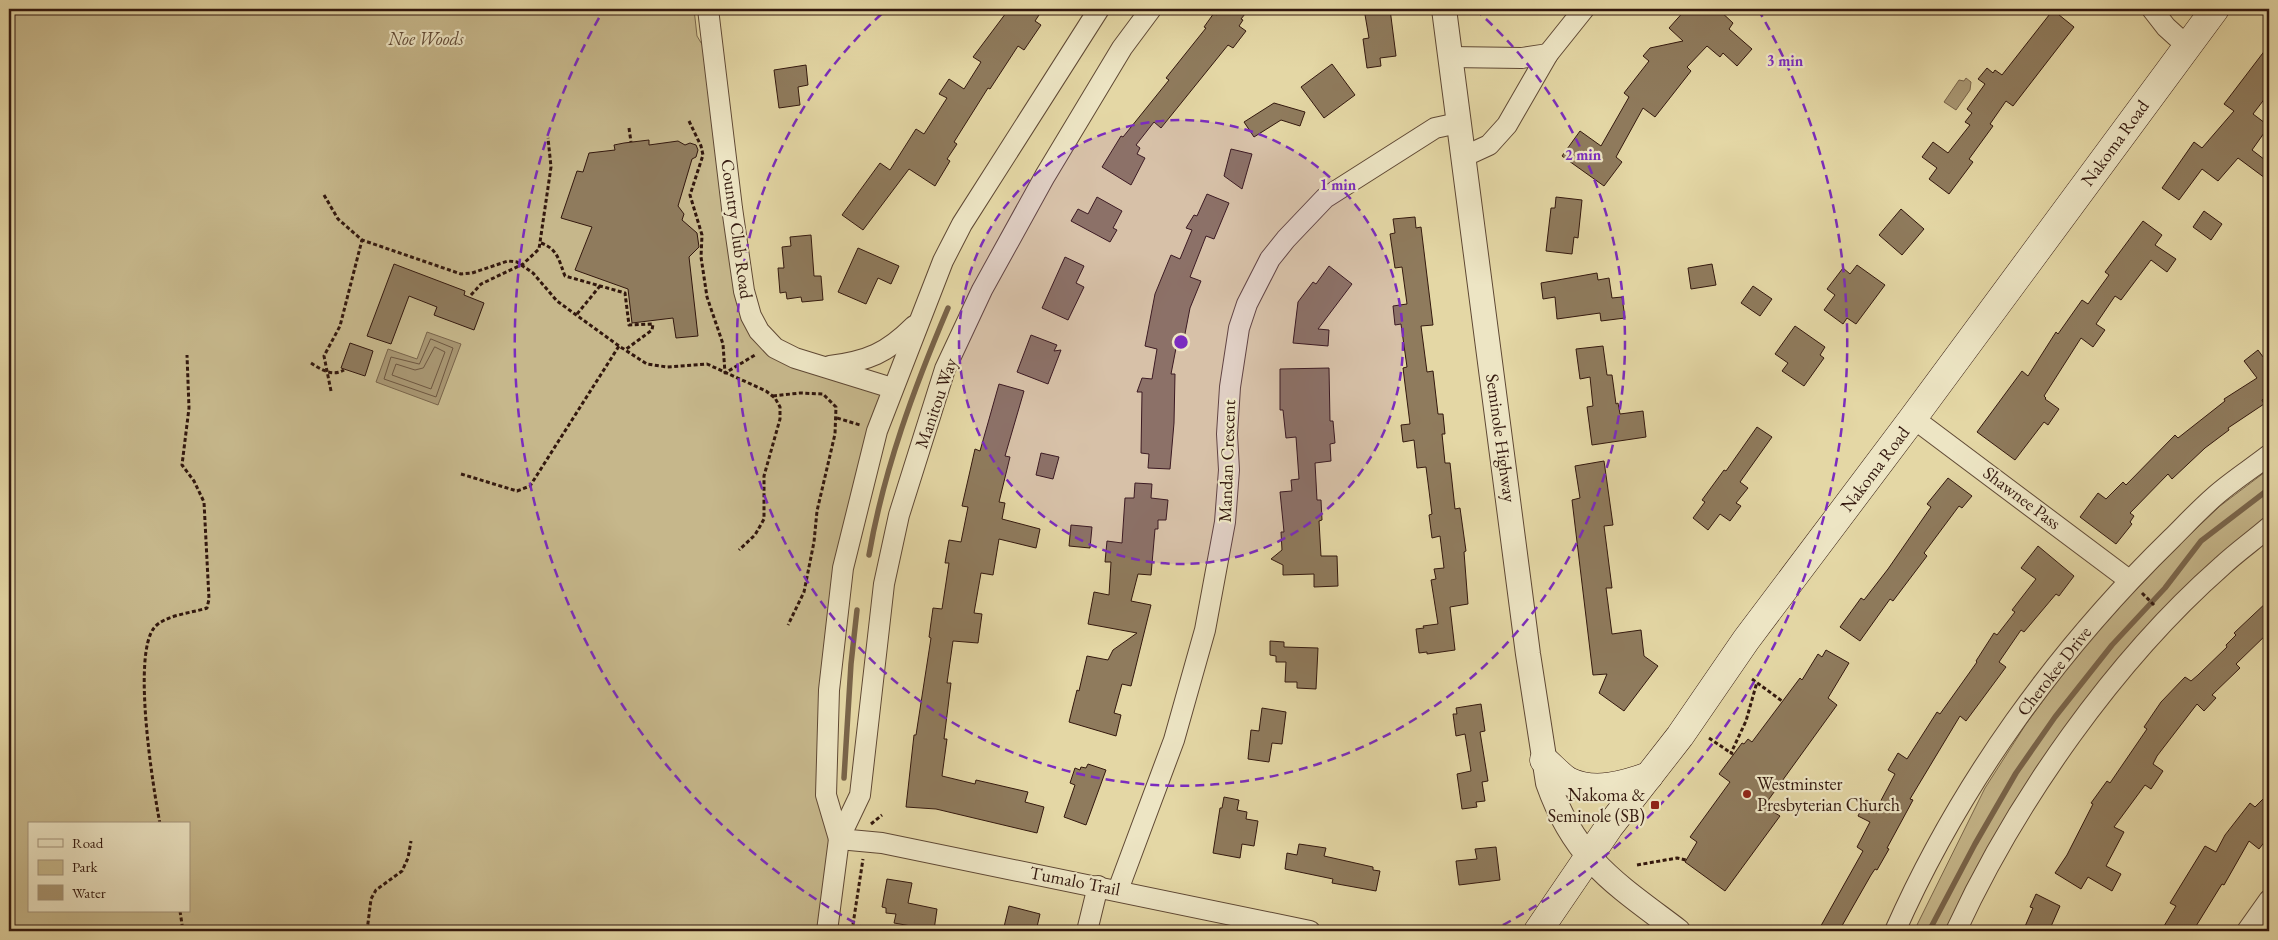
<svg xmlns="http://www.w3.org/2000/svg" width="2278" height="940" font-family="'EB Garamond',serif">
<style>
.green{fill:#c6b78b;stroke:#7c684c;fill-rule:evenodd}
.water{fill:#a89672;stroke:#79644a}
.lines{fill:none;stroke-linecap:round;stroke-linejoin:round}
.shore{stroke:#6e5740;stroke-width:1}
.stream{stroke:#79644a;stroke-width:5.5}
.building{fill:#8f7b5d;stroke:#33180e}
.minor-casing{stroke:#5f4834;stroke-width:22}
.tertiary-casing{stroke:#5f4834;stroke-width:26}
.secondary-casing{stroke:#33180e;stroke-width:29}
.path{stroke:#33180e;stroke-width:3;stroke-dasharray:4 2.5;stroke-linecap:butt}
.minor{stroke:#ede5c4;stroke-width:20}
.tertiary{stroke:#ede5c4;stroke-width:24}
.secondary{stroke:#ede5c4;stroke-width:28}
.ring{fill:none;stroke:#7b2cbf;stroke-width:2.5;stroke-dasharray:9 6}
.poi-dot{fill:#8f2418;stroke:#ede5c4;stroke-width:2}
.labels{text-anchor:middle;stroke-width:4.5;stroke-linejoin:round;paint-order:stroke}
.park-label{font-size:18px;font-style:italic;fill:#5f4834;stroke:#ede5c4}
.street-label{font-size:18px;fill:#33180e;stroke:#ede5c4}
.poi-label{font-size:18px;fill:#33180e;stroke:#ede5c4;text-anchor:start}
.centre{fill:#7b2cbf;stroke:#ede5c4;stroke-width:2.5}
.ring-label{font-size:15px;text-anchor:middle;font-weight:bold;fill:#7b2cbf;stroke:#ede5c4;stroke-width:4.5;stroke-linejoin:round;paint-order:stroke}
</style>
<rect width="100%" height="100%" fill="#e4d7a5"/>
<filter id="stains"><feTurbulence type="fractalNoise" baseFrequency=".004" numOctaves="4"/><feColorMatrix values="0 0 0 0 .2 0 0 0 0 .09 0 0 0 0 .02 0 0 0 .5 -.17"/></filter>
<radialGradient id="worn" r=".72"><stop offset=".6" stop-color="#630" stop-opacity="0"/><stop offset="1" stop-color="#630" stop-opacity=".3"/></radialGradient>
<g class="green">
<path d="M9 9H694L697 36 715 66 744 291 775 348 892 388 853 520 826 795 839 839 827 931H9ZM29 824H189V911H29Z"/>
<path d="M2269 469V518L2133 648 1950 931H1914L1985 788 2026 724 2072 661 2128 598 2181 543 2220 506Z"/>
</g>
<g class="water">
<path d="M1966 78 1971 82 1970 90 1956 110 1944 102 1959 80 1964 81Z"/>
<path d="M427 332 461 344 438 405 376 382 388 349 417 359Z"/>
</g>
<g class="lines">
<g class="shore">
<path d="M431 339 453 348 436 397 384 379 391 357 419 364Z"/>
<path d="M435 347 445 352 431 389 392 375 396 364 415 370 423 368Z"/>
</g>
<g class="stream">
<path d="M869 555C884 469 914 388 948 308"/>
<path d="M844 778 851 664 857 610"/>
<path d="M1929 931 1975 844 2016 773 2055 717 2112 645 2165 588 2201 541 2269 489"/>
</g>
</g>
<g class="building">
<path d="M1009 9H1043L1035 21 1041 25 1024 50 1018 46 990 89 988 88 954 142 957 144 947 159 950 161 935 186 909 169 863 230 842 215 880 163 890 170 916 129 924 134 947 98 939 94 949 79 964 89 981 62 973 57Z"/>
<path d="M1222 9H1249L1241 19 1243 20 1239 26 1246 31 1233 48 1228 45 1161 128 1154 122 1136 145 1140 148 1137 154 1145 158 1131 185 1102 167 1121 136 1123 137 1169 80 1166 78 1206 28 1204 27 1214 13 1217 15Z"/>
<path d="M1364 9H1390L1396 56 1380 58 1381 66 1367 68 1363 39 1369 38Z"/>
<path d="M1686 9H1718L1733 23 1729 29 1752 49 1737 66 1723 53 1720 57 1707 46 1687 67 1691 71 1655 117 1643 108 1616 157 1622 162 1604 186 1562 156 1580 131 1601 146 1629 97 1624 93 1649 61 1643 56 1650 48 1683 41 1669 28Z"/>
<path d="M2053 10 2074 27 2013 106 2006 101 1990 124 1993 126 1969 159 1973 162 1949 194 1929 179 1937 168 1922 157 1933 142 1948 153 1970 125 1965 122 1972 113 1967 109 1985 84 1978 79 1987 68 1993 73 1995 70 2002 75Z"/>
<path d="M2269 45V93L2253 114 2269 126 2252 150 2269 163V181L2238 158 2218 181 2202 169 2179 200 2162 188 2194 142 2202 148 2234 111 2224 104Z"/>
<path d="M1332 64 1355 95 1324 118 1301 87Z"/>
<path d="M806 65 808 85 798 87 800 105 779 108 774 70Z"/>
<path d="M1274 103 1305 112 1300 126 1281 120 1254 137 1244 122Z"/>
<path d="M649 140V145L678 141 685 145 690 143 696 145 698 150 696 157 692 159 678 206 684 214 682 220 697 233 699 247 689 257 698 336 676 338 673 318 632 323 628 289 575 270 592 227 561 218 577 171 583 172 589 153 615 150 614 145 624 143Z"/>
<path d="M1231 149 1252 154 1242 189 1224 176Z"/>
<path d="M1207 194 1229 203 1214 239 1206 236 1190 277 1201 281 1190 308 1183 344 1177 343 1171 374H1175L1174 423 1170 469 1148 468 1149 454 1141 453 1142 392H1137L1142 378 1152 379 1157 349 1145 346 1155 294 1171 255 1180 259 1192 230 1186 228 1194 215 1197 216Z"/>
<path d="M1097 197 1122 211 1113 228 1117 230 1110 242 1071 221 1078 209 1088 214Z"/>
<path d="M1556 197 1582 200 1578 238 1574 237 1572 254 1546 251 1551 208H1555Z"/>
<path d="M1901 209 1924 229 1902 255 1879 235Z"/>
<path d="M2204 211 2222 224 2211 240 2193 227Z"/>
<path d="M1415 217 1416 228 1421 227 1433 325 1421 326 1427 372 1433 371 1438 414H1443L1445 434H1442L1445 463H1450L1455 509 1460 508 1466 551 1464 552 1468 604 1450 607 1455 650 1427 654V652L1419 653 1416 629 1424 628 1423 626 1438 624 1431 580 1436 579 1434 569 1444 568 1440 536 1432 538 1429 515 1432 514 1426 467 1417 468 1414 440 1403 442 1401 425 1410 424 1403 368 1407 367 1401 324 1395 325 1393 306 1407 304 1402 267 1395 268 1390 234 1395 233 1393 219Z"/>
<path d="M2143 221 2162 235 2155 245 2176 259 2167 272 2151 260 2121 300 2115 296 2096 324 2105 330 2093 347 2081 338 2044 396 2046 398 2045 399 2059 409 2048 425 2044 422 2015 460 1977 432 2022 371 2028 376 2056 332 2058 334 2082 300 2088 304 2109 275 2105 272Z"/>
<path d="M811 235 814 276H821L823 300 802 302 801 297 787 299 786 292 780 293 778 268H784L782 247 791 246 790 237Z"/>
<path d="M858 248 899 266 891 284 878 278 866 304 838 292Z"/>
<path d="M1065 257 1084 266 1076 283 1084 287 1068 320 1042 308Z"/>
<path d="M394 264 465 291 464 295 484 303 474 330 434 315 437 307 409 296 391 344 367 336Z"/>
<path d="M1712 264 1716 285 1691 289 1688 268Z"/>
<path d="M1857 265 1885 285 1856 324 1847 318 1843 324 1824 310 1835 295 1827 289 1843 268 1850 274Z"/>
<path d="M1329 266 1352 284 1318 329 1329 330 1328 346 1293 343 1298 302 1313 282 1316 284Z"/>
<path d="M1597 273 1598 280 1609 278 1612 298 1622 297 1625 318 1601 321 1600 313 1557 319 1555 297 1543 299 1541 283Z"/>
<path d="M1753 286 1772 299 1760 316 1741 303Z"/>
<path d="M1795 326 1825 347 1820 355 1824 358 1804 386 1782 371 1788 363 1775 354Z"/>
<path d="M1031 335 1057 345 1054 351 1061 350 1048 384 1017 372Z"/>
<path d="M350 343 373 351 365 376 341 368Z"/>
<path d="M1603 346 1607 375H1612L1616 404 1618 403 1620 414 1643 411 1646 437 1592 445 1587 407 1593 406 1590 377 1580 379 1576 349Z"/>
<path d="M2258 350 2269 365V394L2262 400 2264 404 2228 428 2229 430 2205 448 2172 479 2168 474 2130 513 2134 516 2130 522 2132 524 2116 544 2080 517 2098 493 2106 499 2123 482 2126 485 2175 435 2178 438 2225 401 2224 399 2257 378 2244 361Z"/>
<path d="M1329 368 1330 421H1333L1335 443 1330 444 1331 461 1315 463 1317 500H1321L1322 520 1319 521 1321 556H1337L1338 586 1314 587V574L1283 575V565L1271 559 1282 550 1281 532H1284L1280 492 1292 491 1291 480 1299 479 1296 437 1286 438 1283 410H1280V369Z"/>
<path d="M999 384 1024 391 1005 456 1010 457 999 502 1005 503 1002 519 1040 529 1036 548 999 539 993 575 981 573 974 613 982 614 978 643 953 641 947 683H951L944 739H947L942 776 975 784 976 780 1028 792 1025 802 1044 807 1037 833 936 809 906 807 914 735H916L931 638 929 637 933 608 942 609 949 563H945L949 540 961 542 968 507 962 506 975 449 980 451Z"/>
<path d="M1757 427 1772 437 1740 482 1748 488 1736 503 1741 506 1730 521 1720 514 1708 530 1693 518 1705 502 1702 500 1724 470 1726 471Z"/>
<path d="M1041 453 1059 457 1053 479 1036 475Z"/>
<path d="M1604 461 1613 525 1604 526 1612 588H1606L1612 634 1641 630 1644 656 1658 666 1624 711 1599 693 1607 674 1593 675 1572 500 1580 498 1575 466Z"/>
<path d="M1948 478 1972 496 1962 508 1959 506 1924 553 1927 556 1893 601 1890 599 1860 641 1840 627 1861 598 1864 600 1888 569 1931 507 1927 504Z"/>
<path d="M1135 483 1152 484 1151 498 1168 500 1166 520H1158V529H1155L1151 575 1138 574 1131 601 1151 605 1131 686 1122 684 1114 713 1121 715 1116 736 1069 722 1077 690 1079 691 1087 656 1108 660 1113 650 1137 633 1088 624 1094 592 1109 595 1111 562H1105L1107 541 1122 543 1125 498H1134Z"/>
<path d="M1071 525 1092 527 1090 548 1069 546Z"/>
<path d="M2038 546 2074 576 2059 596 2056 594 2024 632 2021 630 1999 662 2006 667 1966 721 1960 716 1910 799 1913 800 1887 848 1889 849 1877 870 1875 869 1871 875 1839 931H1818L1863 851 1857 847 1870 822 1858 816 1866 800 1878 806 1895 774 1888 770 1898 753 1907 759 1937 712 1940 714 1977 662 1976 661 1994 633 1997 635 2015 612 2012 610 2036 579 2021 568Z"/>
<path d="M2269 600V632L2236 664 2240 668 2212 695 2216 698 2204 711 2197 704 2157 756 2153 764 2163 771 2151 789 2145 785 2114 827 2124 832 2106 866 2121 874 2112 891 2088 877 2081 889 2055 873 2067 855 2093 804 2091 803 2107 781 2110 783 2147 729 2144 727 2161 702 2185 677 2191 681 2198 675 2227 647 2226 645 2236 635 2234 633Z"/>
<path d="M1270 641 1284 642V647L1318 648 1316 689 1297 688V682H1285L1286 662H1276V656L1270 655Z"/>
<path d="M1826 650 1849 663 1828 698 1837 705 1764 806 1780 816 1725 891 1685 862 1697 842 1690 837 1730 782 1719 774 1742 743 1744 744 1748 739 1752 742 1800 678 1802 680 1818 654 1822 657Z"/>
<path d="M1481 704 1485 731 1480 732 1488 781 1482 782 1485 801 1476 802 1477 807 1462 809 1457 774 1471 771 1465 734 1456 736 1453 714H1457L1456 708Z"/>
<path d="M1262 708 1286 712 1282 744 1272 743 1269 762 1248 759 1251 730 1259 731Z"/>
<path d="M1088 764 1106 770 1086 825 1064 817 1075 785 1070 783 1075 768 1080 770 1081 767 1086 768Z"/>
<path d="M2269 793V836L2259 849 2249 841 2224 885 2222 884 2193 931H2161L2176 906 2170 903 2205 846 2216 852 2225 835 2250 803 2255 807Z"/>
<path d="M1224 797 1239 800 1237 810 1247 812 1246 819 1258 821 1254 846 1242 844 1240 858 1213 853 1220 808H1222Z"/>
<path d="M1299 844 1326 848 1324 856 1373 867V870L1380 871 1376 891 1332 883 1333 879 1285 869 1287 853 1297 855Z"/>
<path d="M1496 847 1500 880 1459 885 1456 861 1477 859 1475 849Z"/>
<path d="M887 879 912 883 908 903 937 909 934 930 894 923 896 914 886 913V908L882 907Z"/>
<path d="M2036 894 2060 906 2049 931H2023L2033 908 2030 907Z"/>
<path d="M1009 906 1040 914 1036 931H1003Z"/>
</g>
<g class="lines">
<defs>
<g id="minor">
<path d="M708 9 732 208 744 291 751 316 759 331 775 348 795 358 892 388"/>
<path d="M2152 9 2166 27 2187 46"/>
<path d="M1450 57 1522 58 1548 54"/>
<path d="M1463 157 1489 145 1507 125 1548 54 1584 9"/>
<path d="M830 366C868 361 887 353 914 326"/>
<path d="M1913 418 2129 580"/>
<path d="M839 839 826 795 829 690 843 568 877 431 943 261 962 224 1099 9"/>
<path d="M839 839 882 843 1310 931"/>
<path d="M1118 890 1174 740 1205 630 1225 522 1229 470 1227 434 1230 387 1239 328 1247 304 1270 259 1286 239 1325 198 1435 128 1458 123"/>
<path d="M827 931 839 839 860 795 884 584 899 515 945 369 982 290 1045 176 1122 48 1151 9"/>
<path d="M1087 931 1098 886"/>
<path d="M1895 931C1960 784 2057 650 2172 538 2186 524 2200 509 2215 496 2232 481 2251 469 2269 455"/>
<path d="M1956 931C2016 801 2114 661 2222 566 2237 552 2254 540 2269 527"/>
<path d="M2247 931 2269 900"/>
</g>
<path id="tertiary" d="M1444 9 1528 654 1548 783C1575 860 1616 884 1678 931"/>
<g id="secondary">
<path d="M1544 760C1552 767 1560 776 1568 781 1594 794 1624 785 1649 776"/>
<path d="M1538 931 1609 827 1680 736 1746 640 1913 418 2215 9"/>
</g>
</defs>
<use href="#minor" class="minor-casing"/>
<use href="#tertiary" class="tertiary-casing"/>
<use href="#secondary" class="secondary-casing"/>
<g class="path">
<path d="M689 121 701 146 703 155 690 195 702 235 701 257 707 297 723 344 725 373 755 355"/>
<path d="M629 128 631 142"/>
<path d="M324 195 338 219 362 240 461 274 472 273 508 261 517 262 533 273 557 301 619 346 647 364 667 367 707 364 766 391 775 398 780 407V419L764 476V519L755 535 739 550"/>
<path d="M541 243C558 249 559 261 565 276L625 293 629 325 653 324 652 330 625 350"/>
<path d="M471 295 481 284 523 264 539 249 551 167 548 138"/>
<path d="M577 314 600 286"/>
<path d="M311 363C320 369 332 377 344 370"/>
<path d="M331 391 324 356 340 326 362 240"/>
<path d="M773 396 800 393 823 394 836 407 835 434 817 511 814 542 804 592 788 625"/>
<path d="M837 418 860 425"/>
<path d="M461 474 517 491 530 486 619 346"/>
<path d="M2142 593 2155 606"/>
<path d="M1752 679 1782 701"/>
<path d="M1709 738 1731 753"/>
<path d="M1733 754 1731 753 1746 721 1757 682"/>
<path d="M160 824C153 787 132 656 154 628 164 615 192 613 207 608L209 599 204 502 194 481 182 465 189 408 187 355"/>
<path d="M871 824 882 815"/>
<path d="M1637 865 1677 858 1686 860"/>
<path d="M180 911 183 931"/>
<path d="M367 931 371 899 376 890 402 871 408 858 411 841"/>
<path d="M852 931 863 859"/>
</g>
<use href="#minor" class="minor"/>
<use href="#tertiary" class="tertiary"/>
<use href="#secondary" class="secondary"/>
</g>
<circle cx="1181" cy="342" r="222" fill="#7b2cbf" fill-opacity=".12"/>
<g class="ring">
<circle cx="1181" cy="342" r="222"/>
<path d="M1475 9A444 444 0 1 1 887 9"/>
<path d="M868 930A666 666 0 0 1 604 9M1758 9A666 666 0 0 1 1494 930"/>
</g>
<g class="poi-dot">
<circle cx="1747" cy="794" r="5"/>
<rect x="1650" y="800" width="10" height="10" rx="2.5"/>
</g>
<g class="labels">
<g class="park-label">
<text x="426" y="45">Noe Woods</text>
</g>
<g class="street-label">
<text transform="translate(2115 143) rotate(-54)" y="6">Nakoma Road</text>
<text transform="translate(737 229) rotate(82)" y="6">Country Club Road</text>
<text transform="translate(936 403) rotate(-71)" y="6">Manitou Way</text>
<text transform="translate(1501 438) rotate(82)" y="6">Seminole Highway</text>
<text transform="translate(1227 461) rotate(-88)" y="6">Mandan Crescent</text>
<text transform="translate(1875 469) rotate(-53)" y="6">Nakoma Road</text>
<text transform="translate(2022 498) rotate(37)" y="6">Shawnee Pass</text>
<text transform="translate(2054 671) rotate(-52)" y="6">Cherokee Drive</text>
<text transform="translate(1075 881) rotate(11)" y="6">Tumalo Trail</text>
</g>
<g class="poi-label">
<text x="1757" y="790">Westminster<tspan x="1757" dy="21">Presbyterian Church</tspan></text>
<text x="1645" y="801" text-anchor="end">Nakoma &amp;<tspan x="1645" dy="21">Seminole (SB)</tspan></text>
</g>
</g>
<circle cx="1181" cy="342" r="8" class="centre"/>
<g class="ring-label">
<text x="1785" y="66">3 min</text>
<text x="1583" y="160">2 min</text>
<text x="1338" y="190">1 min</text>
</g>
<rect width="2278" height="940" fill="none" stroke="#e4d7a5" stroke-width="30"/>
<rect x="10" y="10" width="2258" height="920" fill="none" stroke="#33180e" stroke-width="2.5"/>
<rect x="15" y="15" width="2248" height="910" fill="none" stroke="#33180e"/>
<rect x="28" y="822" width="162" height="90" fill="#ede5c4" stroke="#a3937b"/>
<rect x="38" y="839" width="25" height="8" fill="#ede5c4" stroke="#a3937b"/>
<text x="72" y="848" font-size="15" fill="#33180e">Road</text>
<rect x="38" y="860" width="25" height="15" fill="#c6b78b" stroke="#a3937b"/>
<text x="72" y="872" font-size="15" fill="#33180e">Park</text>
<rect x="38" y="885" width="25" height="15" fill="#a89672" stroke="#a3937b"/>
<text x="72" y="898" font-size="15" fill="#33180e">Water</text>
<rect width="100%" height="100%" filter="url(#stains)"/>
<rect width="100%" height="100%" fill="url(#worn)"/>
</svg>
